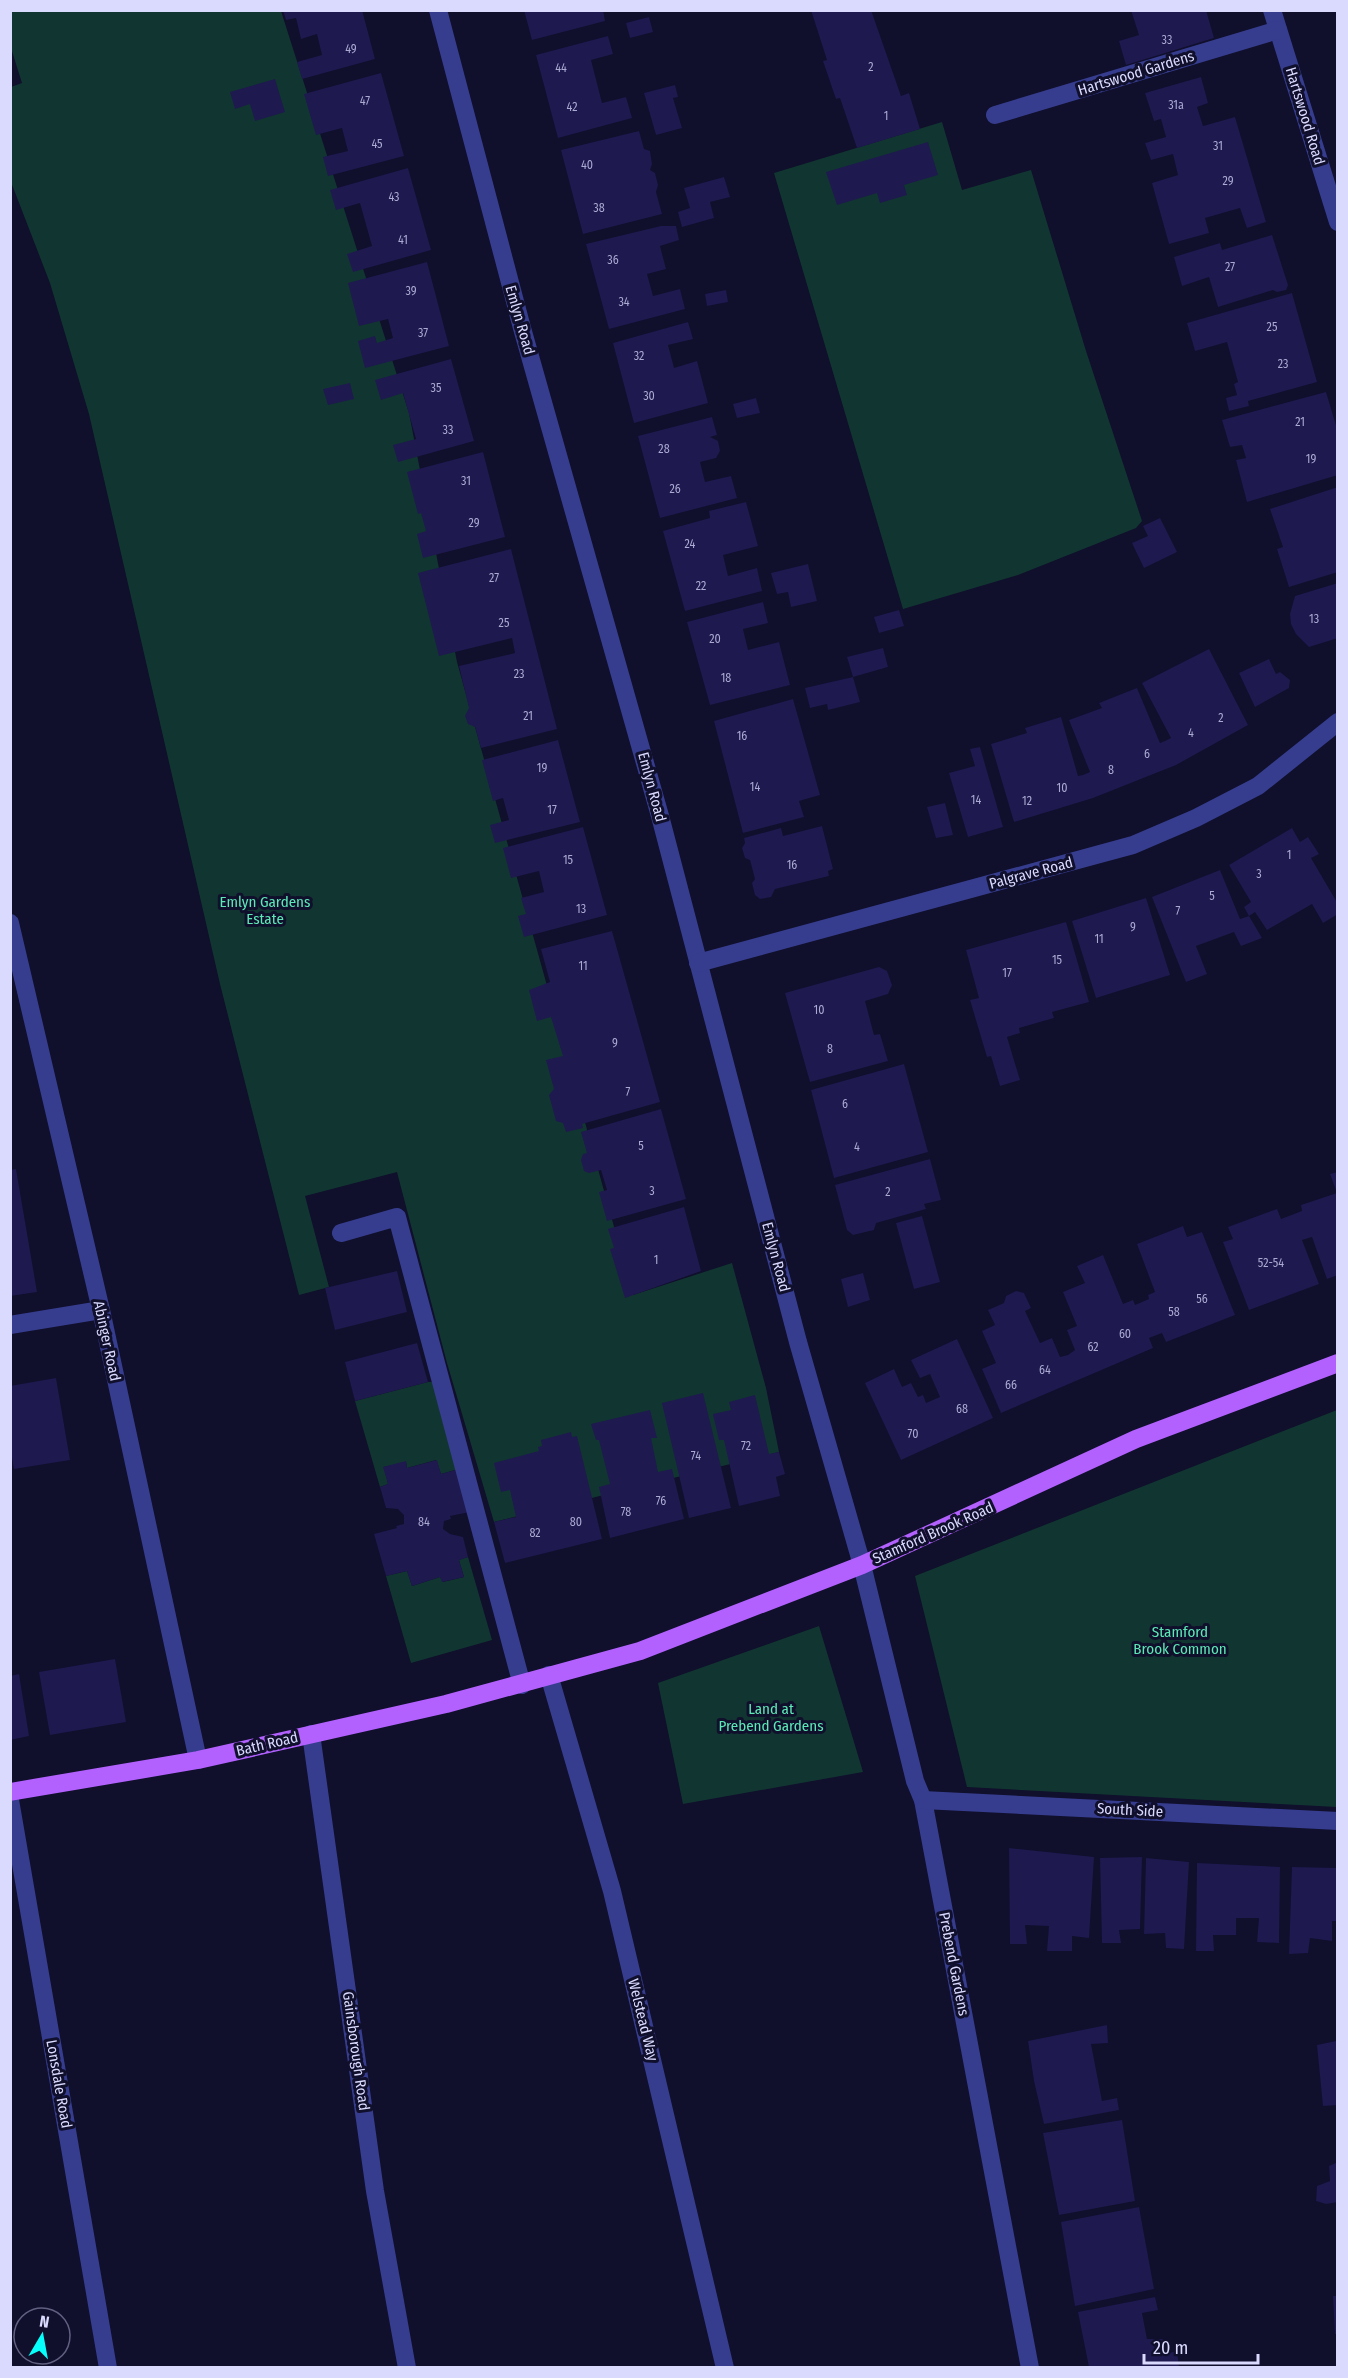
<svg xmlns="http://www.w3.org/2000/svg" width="1348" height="2378" font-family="'Fira Sans Condensed',sans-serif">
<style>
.green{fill:#113631}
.building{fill:#1e194e}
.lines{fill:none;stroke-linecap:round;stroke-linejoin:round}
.minor{stroke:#363d8e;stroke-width:18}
.major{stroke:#b261ff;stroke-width:18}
.labels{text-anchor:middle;stroke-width:6;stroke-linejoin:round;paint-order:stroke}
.number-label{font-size:12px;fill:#abaad3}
.street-label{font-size:15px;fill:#dadaff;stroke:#100f2c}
.park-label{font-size:15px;fill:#5beab6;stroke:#100f2c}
</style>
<rect width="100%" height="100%" fill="#100f2c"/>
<g class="green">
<path d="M11 11H281L409 413 457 662 633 1295 732 1263 766 1388 779 1452 494 1522 447 1363 397 1172 305 1196 329 1287 299 1295 220 984 89 414 50 283 11 182V87L22 83 11 48Z"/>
<path d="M942 122 962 190 1031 170 1086 351 1142 521 1136 528 1018 575 903 609 774 173Z"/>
<path d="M428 1382H434L459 1469 441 1474 436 1460 407 1468 406 1462 384 1467 388 1484 380 1487 355 1401Z"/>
<path d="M1337 1410V1807L967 1787 915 1576Z"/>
<path d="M468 1557 492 1640 411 1663 386 1576 407 1571 412 1586 440 1577 443 1582 464 1577 459 1560Z"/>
<path d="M819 1626 863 1772 683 1804 658 1683Z"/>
</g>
<g class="building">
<path d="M283 10H362L375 59 302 79 297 62 322 55 317 34 301 39 296 18 286 20Z"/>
<path d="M524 10H603L605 21 532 40Z"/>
<path d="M811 10H871L901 96 909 93 920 129 857 148 840 98 836 99 823 61 827 60Z"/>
<path d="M1131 10H1206L1214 38 1126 65 1119 41 1139 35Z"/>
<path d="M649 17 653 32 630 38 626 23Z"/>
<path d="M608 36 613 54 591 60 602 103 626 97 632 118 558 138 536 55Z"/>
<path d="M381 73 404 156 328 176 323 157 348 151 342 128 316 135 304 94Z"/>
<path d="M1201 77 1208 103 1197 107 1203 126 1235 117 1266 222 1247 228 1240 208 1205 218 1209 233 1169 244 1152 183 1178 175 1173 154 1151 160 1145 143 1166 137 1161 119 1154 121 1145 93Z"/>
<path d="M275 79 285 112 255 121 250 104 235 109 230 92Z"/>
<path d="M675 85 678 97 673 98 682 128 656 135 644 93Z"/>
<path d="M639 131 644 149 650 151 652 164 650 170 655 173 658 185 656 192 662 214 583 234 561 150Z"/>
<path d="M928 142 938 175 904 185 907 195 880 203 877 193 837 205 826 172Z"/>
<path d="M408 168 431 250 353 272 347 254 372 246 360 203 336 210 330 190Z"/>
<path d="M724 177 730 197 710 202 714 218 682 227 678 212 690 208 684 188Z"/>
<path d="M661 226H676L679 240 660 246 666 269 647 274 653 296 680 289 685 309 609 329 586 244Z"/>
<path d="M1272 235 1288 285 1286 290 1277 292 1273 290 1218 307 1209 277 1182 286 1174 257 1220 243 1222 250Z"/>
<path d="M427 262 449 346 365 368 358 341 375 336 377 343 393 338 388 319 359 326 348 283Z"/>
<path d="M726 290 728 302 707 306 705 294Z"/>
<path d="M1292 293 1317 382 1248 401 1249 406 1229 411 1226 398 1237 395 1234 384 1238 382 1227 342 1195 351 1187 323Z"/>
<path d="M688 322 693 339 668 345 674 368 697 361 708 403 634 423 613 343Z"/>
<path d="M451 359 474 441 398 462 393 445 416 439 403 393 381 400 375 380Z"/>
<path d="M350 383 354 399 328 405 323 389Z"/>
<path d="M1326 392 1338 432V475L1247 502 1236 460 1246 458 1242 445 1230 447 1222 420Z"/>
<path d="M756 398 760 413 737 418 733 404Z"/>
<path d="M712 417 717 435 710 437 718 441 720 451 716 458 700 462 705 482 731 476 737 498 660 518 638 436Z"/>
<path d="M483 452 505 537 423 558 417 534 426 531 421 513 418 514 407 472Z"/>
<path d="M1338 487V572L1289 587 1277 549 1283 547 1270 509Z"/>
<path d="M746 502 758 546 723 555 728 576 757 568 762 591 685 611 663 531 710 518 709 511Z"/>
<path d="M1160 518 1177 552 1144 568 1132 543 1148 536 1143 526Z"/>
<path d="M511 549 557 729 481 748 475 727 468 724 465 716 469 708 459 666 515 653 512 638 439 656 418 573Z"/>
<path d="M808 564 817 601 791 607 788 592 777 594 771 573Z"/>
<path d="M1338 583V638L1309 647 1296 634 1291 624 1290 614 1295 596Z"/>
<path d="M763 602 768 623 743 629 748 650 779 642 790 685 710 705 687 622Z"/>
<path d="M899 610 904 626 879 633 874 617Z"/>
<path d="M883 648 888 667 853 677 847 657Z"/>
<path d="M1209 649 1248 725 1176 765 1093 798 1014 822 991 744 1027 733 1025 728 1061 717 1078 776 1083 775 1090 772 1069 720 1102 708 1099 703 1137 688 1160 743 1165 741 1171 738 1142 683Z"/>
<path d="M1269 659 1276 674 1280 672 1290 680 1289 688 1255 707 1239 673Z"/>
<path d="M853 677 860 702 828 710 827 704 810 708 805 688Z"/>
<path d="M793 699 820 795 799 801 804 817 743 833 714 721Z"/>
<path d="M558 740 580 822 495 843 490 825 509 820 503 798 493 801 482 760Z"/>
<path d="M980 747 1003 827 968 837 949 773 975 766 970 749Z"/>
<path d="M945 803 953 835 936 838 927 807Z"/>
<path d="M822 826 833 869 828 871 829 876 775 889 771 897 760 899 755 895 752 883 755 879 750 860 745 858 742 848 745 843 744 838 781 828 783 836Z"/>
<path d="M583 827 607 915 524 937 518 916 526 914 521 898 544 892 539 871 511 878 503 848Z"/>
<path d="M1292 828 1300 842 1308 837 1319 854 1311 858 1338 904V914L1323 923 1312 904 1267 930 1255 912 1249 916 1244 907 1251 902 1229 865Z"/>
<path d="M1220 870 1240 919 1249 916 1262 938 1241 946 1234 932 1196 946 1207 974 1186 982 1152 897Z"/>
<path d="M1146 898 1170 975 1096 998 1072 921Z"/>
<path d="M1066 922 1089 1002 1052 1012 1054 1018 1019 1028 1020 1033 1007 1037 1020 1080 1000 1086 991 1056 987 1057 970 1000 979 998 966 950Z"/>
<path d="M612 931 660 1102 582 1124 583 1128 566 1132 563 1123 556 1121 549 1095 554 1089 546 1060 563 1056 551 1017 537 1021 529 990 550 982 541 949Z"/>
<path d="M879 967 887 971 892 985 888 994 865 1001 874 1035 880 1034 888 1061 810 1082 785 993Z"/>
<path d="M904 1064 928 1152 834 1178 811 1090Z"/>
<path d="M661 1109 686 1199 607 1221 599 1192 607 1190 601 1170 589 1173 584 1171 581 1160 583 1154 587 1153 581 1132Z"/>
<path d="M930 1159 941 1200 924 1204 926 1209 876 1223 874 1230 853 1235 847 1230 835 1185Z"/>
<path d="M16 1169 37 1292 10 1296V1170Z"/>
<path d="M1338 1172V1275L1327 1279 1312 1237 1302 1240 1319 1284 1249 1310 1223 1242 1233 1239 1228 1227 1277 1209 1281 1219 1302 1211 1301 1205 1337 1193 1330 1174Z"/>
<path d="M684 1207 701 1271 625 1298 610 1249 614 1248 608 1229Z"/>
<path d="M922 1216 940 1282 914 1289 896 1223Z"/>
<path d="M1183 1226 1187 1237 1202 1232 1235 1315 1166 1342 1162 1333 1149 1338 1153 1348 1001 1413 982 1369 996 1363 982 1331 995 1325 988 1310 1004 1303 1006 1296 1016 1291 1024 1293 1031 1308 1025 1311 1040 1343 1052 1338 1060 1357 1068 1355 1075 1350 1067 1330 1077 1326 1063 1292 1085 1283 1077 1266 1103 1255 1123 1304 1133 1300 1135 1305 1149 1299 1148 1295 1155 1292 1137 1244Z"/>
<path d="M397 1271 407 1312 335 1330 325 1288Z"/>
<path d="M863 1273 870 1300 848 1307 841 1279Z"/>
<path d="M957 1339 993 1418 901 1460 865 1383 894 1369 902 1387 911 1383 918 1397 923 1395 926 1403 940 1397 930 1374 920 1378 911 1360Z"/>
<path d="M417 1343 428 1382 355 1401 345 1362Z"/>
<path d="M56 1378 70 1460 14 1469 10 1447V1386Z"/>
<path d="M703 1393 731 1508 689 1518 662 1403Z"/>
<path d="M755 1395 769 1454 779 1452 785 1474 776 1477 780 1496 739 1506 724 1440H719L713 1414 731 1410 729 1402Z"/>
<path d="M650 1410 657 1438H651L658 1472 672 1469 684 1519 610 1538 599 1487 610 1484 599 1440H596L591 1424Z"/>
<path d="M571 1432 572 1437 577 1436 602 1539 505 1563 494 1522 516 1517 510 1490 501 1492 494 1463 539 1451 538 1447 542 1446 541 1440Z"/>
<path d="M437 1460 441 1474 459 1469 470 1512 450 1516 451 1519 444 1521 443 1529 450 1534 463 1537 468 1557 459 1560 464 1577 442 1582 440 1577 412 1586 407 1571 386 1576 374 1534 397 1528 396 1526 404 1524V1515L398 1509 386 1508 380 1487 388 1484 383 1467 406 1461 407 1468Z"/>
<path d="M115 1659 126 1722 50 1735 39 1672Z"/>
<path d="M19 1674 29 1736 10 1740V1676Z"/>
<path d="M1009 1848 1094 1857 1089 1938 1072 1936V1951H1047L1049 1926 1025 1925 1027 1944H1010Z"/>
<path d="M1142 1857 1140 1929 1119 1930 1121 1943H1102L1100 1858Z"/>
<path d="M1146 1858 1189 1862 1184 1949 1166 1948 1165 1933 1144 1934Z"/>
<path d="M1197 1863 1280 1867 1279 1943 1257 1942 1259 1918H1236V1935H1213L1214 1951H1196Z"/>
<path d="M1292 1867 1338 1868V1921H1332V1941L1310 1938 1308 1953 1289 1954Z"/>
<path d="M1107 2025 1108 2043 1091 2044 1102 2101 1117 2098 1119 2110 1044 2124 1034 2081 1028 2041Z"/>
<path d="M1336 2041H1338V2105L1323 2106 1317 2045Z"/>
<path d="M1122 2120 1135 2201 1059 2215 1043 2133Z"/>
<path d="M1338 2162V2202L1326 2204 1316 2201 1317 2186 1330 2181 1329 2166Z"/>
<path d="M1139 2207 1154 2289 1075 2306 1061 2222Z"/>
<path d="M1333 2296H1338V2334H1335Z"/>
<path d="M1155 2297 1158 2310 1142 2313 1147 2339H1163L1165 2354 1177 2351 1179 2367H1089L1078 2312Z"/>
</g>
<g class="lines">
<g class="minor">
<path d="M438 10 522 328 660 816 798 1342 862 1565 915 1781 923 1800 1030 2368"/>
<path d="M1272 10 1338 222"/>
<path d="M995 115 1278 30"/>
<path d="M10 923 101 1310 198 1760"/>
<path d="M698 963 1133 845 1196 818 1258 786 1338 722"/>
<path d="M341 1233 397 1217 522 1685"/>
<path d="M10 1325 101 1310"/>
<path d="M549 1675 612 1891 725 2368"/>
<path d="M311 1734 375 2191 407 2368"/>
<path d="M10 1800 108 2368"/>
<path d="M923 1800 1338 1821"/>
</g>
<path class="major" d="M10 1792 198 1760 446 1704 640 1651 862 1565 1136 1439 1338 1363"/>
</g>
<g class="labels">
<g class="number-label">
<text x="1167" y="44">33</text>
<text x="351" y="53">49</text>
<text x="871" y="71">2</text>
<text x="561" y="72">44</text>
<text x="365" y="105">47</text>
<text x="1176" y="109">31a</text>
<text x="572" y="111">42</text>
<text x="886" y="120">1</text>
<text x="377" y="148">45</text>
<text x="1218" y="150">31</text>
<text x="587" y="169">40</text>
<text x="1228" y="185">29</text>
<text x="394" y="201">43</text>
<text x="599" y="212">38</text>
<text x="403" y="244">41</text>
<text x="613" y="264">36</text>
<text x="1230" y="271">27</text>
<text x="411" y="295">39</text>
<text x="624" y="306">34</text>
<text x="1272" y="331">25</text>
<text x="423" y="337">37</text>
<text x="639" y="360">32</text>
<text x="1283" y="368">23</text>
<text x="436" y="392">35</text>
<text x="649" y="400">30</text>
<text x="1300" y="426">21</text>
<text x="448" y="434">33</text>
<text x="664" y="453">28</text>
<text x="1311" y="463">19</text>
<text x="466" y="485">31</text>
<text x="675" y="493">26</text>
<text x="474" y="527">29</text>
<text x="690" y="548">24</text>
<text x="494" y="582">27</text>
<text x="701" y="590">22</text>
<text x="1314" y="623">13</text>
<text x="504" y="627">25</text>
<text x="715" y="643">20</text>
<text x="519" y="678">23</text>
<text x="726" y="682">18</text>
<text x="528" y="720">21</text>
<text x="1221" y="722">2</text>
<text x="1191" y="737">4</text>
<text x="742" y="740">16</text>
<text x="1147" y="758">6</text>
<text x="542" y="772">19</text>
<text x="1111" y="774">8</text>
<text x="755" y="791">14</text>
<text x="1062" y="792">10</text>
<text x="976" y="804">14</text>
<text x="1027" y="805">12</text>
<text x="552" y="814">17</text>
<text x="1289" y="859">1</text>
<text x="568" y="864">15</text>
<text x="792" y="869">16</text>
<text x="1259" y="878">3</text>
<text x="1212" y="900">5</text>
<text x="581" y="913">13</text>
<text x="1178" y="915">7</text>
<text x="1133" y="931">9</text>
<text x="1099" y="943">11</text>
<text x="1057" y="964">15</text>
<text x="583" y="970">11</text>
<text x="1007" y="977">17</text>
<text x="819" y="1014">10</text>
<text x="615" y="1047">9</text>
<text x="830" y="1053">8</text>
<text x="628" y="1096">7</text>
<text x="845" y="1108">6</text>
<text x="641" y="1150">5</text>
<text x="857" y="1151">4</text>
<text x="652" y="1195">3</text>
<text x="888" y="1196">2</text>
<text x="656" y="1264">1</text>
<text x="1271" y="1267">52-54</text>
<text x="1202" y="1303">56</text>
<text x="1174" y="1316">58</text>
<text x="1125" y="1338">60</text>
<text x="1093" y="1351">62</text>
<text x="1045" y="1374">64</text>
<text x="1011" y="1389">66</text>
<text x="962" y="1413">68</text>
<text x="913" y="1438">70</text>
<text x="746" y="1450">72</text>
<text x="696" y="1460">74</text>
<text x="661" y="1505">76</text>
<text x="626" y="1516">78</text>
<text x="424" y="1526">84</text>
<text x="576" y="1526">80</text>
<text x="535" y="1537">82</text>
</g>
<g class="street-label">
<text transform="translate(1136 73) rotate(-17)" y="5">Hartswood Gardens</text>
<text transform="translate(1305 116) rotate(73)" y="5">Hartswood Road</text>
<text transform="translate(520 320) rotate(74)" y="5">Emlyn Road</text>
<text transform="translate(652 787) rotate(75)" y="5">Emlyn Road</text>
<text transform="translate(1031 873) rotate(-15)" y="5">Palgrave Road</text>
<text transform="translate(776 1257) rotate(75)" y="5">Emlyn Road</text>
<text transform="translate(107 1341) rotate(78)" y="5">Abinger Road</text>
<text transform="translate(933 1533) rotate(-24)" y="5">Stamford Brook Road</text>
<text transform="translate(267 1744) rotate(-13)" y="5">Bath Road</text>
<text transform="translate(1130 1810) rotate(3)" y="5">South Side</text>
<text transform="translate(954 1964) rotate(79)" y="5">Prebend Gardens</text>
<text transform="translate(643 2020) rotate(76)" y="5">Welstead Way</text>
<text transform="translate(356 2051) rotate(82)" y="5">Gainsborough Road</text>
<text transform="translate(59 2084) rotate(80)" y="5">Lonsdale Road</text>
</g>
<g class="park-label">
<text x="265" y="907">Emlyn Gardens<tspan x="265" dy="17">Estate</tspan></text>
<text x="1180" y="1637">Stamford<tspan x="1180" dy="17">Brook Common</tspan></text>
<text x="771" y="1714">Land at<tspan x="771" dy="17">Prebend Gardens</tspan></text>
</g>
</g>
<rect width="1348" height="2378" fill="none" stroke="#dadaff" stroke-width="24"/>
<g transform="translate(42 2336) rotate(10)"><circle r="28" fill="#100f2c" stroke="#616080" stroke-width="1.5"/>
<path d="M0-4.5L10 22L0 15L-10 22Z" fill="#06fffb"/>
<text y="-9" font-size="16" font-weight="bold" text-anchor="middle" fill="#dadaff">N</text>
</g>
<path d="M1144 2354v9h114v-9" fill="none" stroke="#dadaff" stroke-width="3"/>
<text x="1153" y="2354" font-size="18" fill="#dadaff" stroke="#100f2c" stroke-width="4.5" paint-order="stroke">20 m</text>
</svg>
